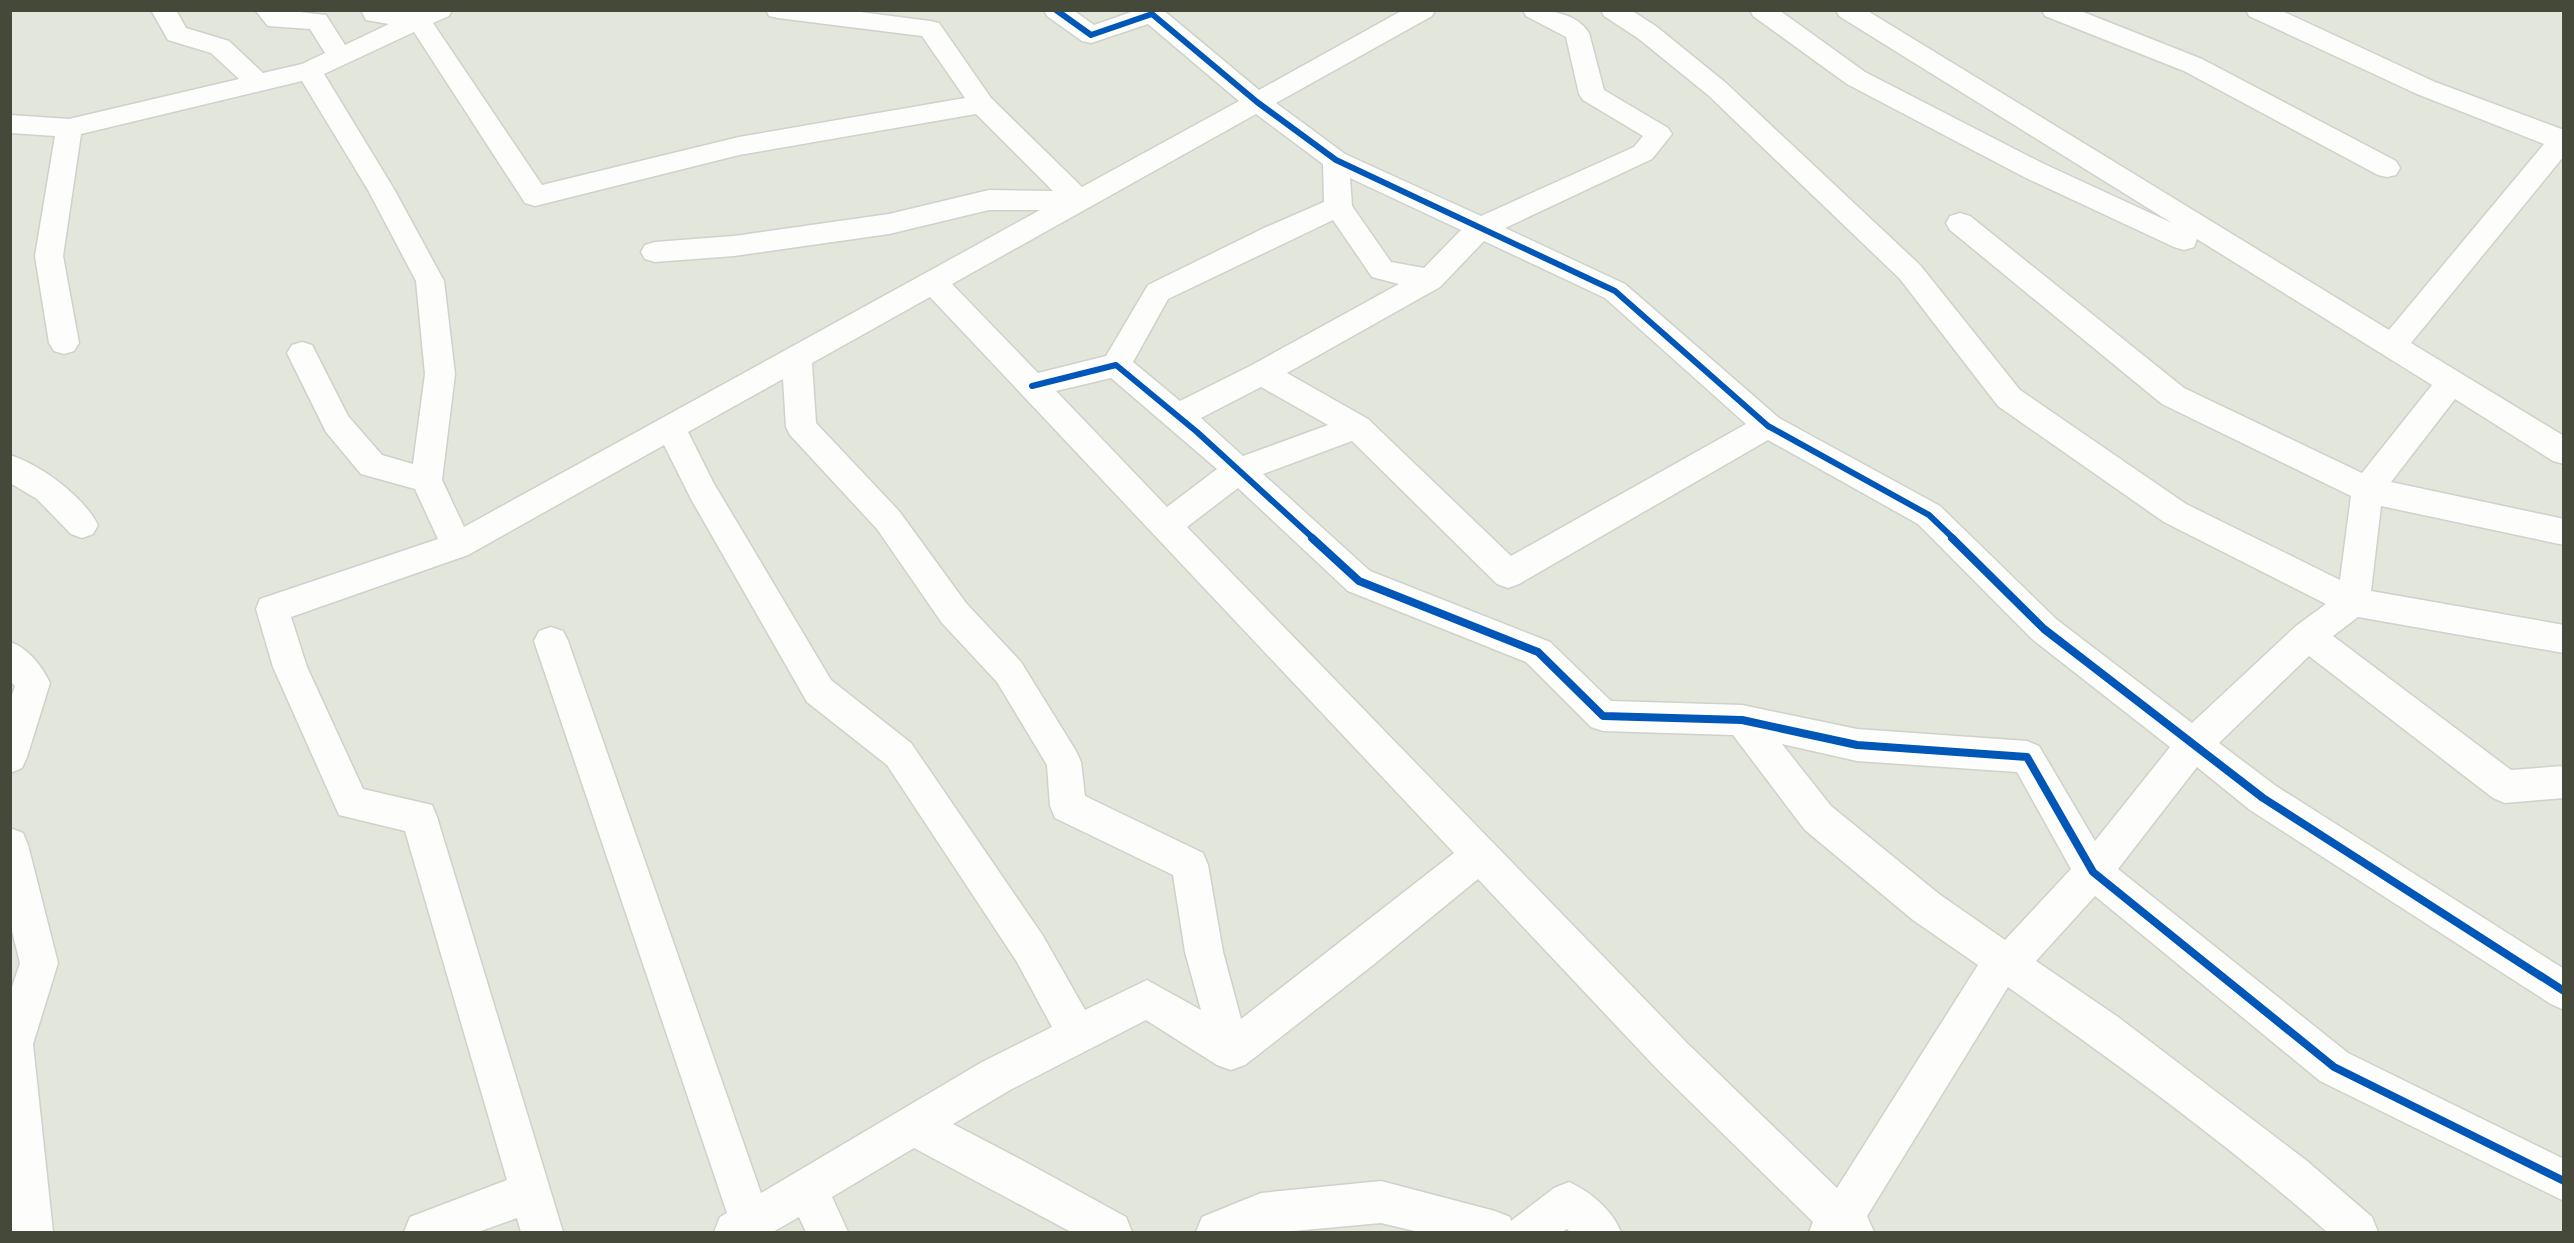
<svg xmlns="http://www.w3.org/2000/svg" width="2574" height="1243" font-family="Rubik,sans-serif">
<style>
.residential{fill:#e3e6db}
.lines{fill:none;stroke-linecap:round;stroke-linejoin:round}
.minor-casing{stroke:#cfd1cb;stroke-width:3}
.minor{fill:#fdfdfc;fill-rule:evenodd}
.cycleway-far1-casing{stroke:#fff;stroke-width:9}
.cycleway-casing{stroke:#fff;stroke-width:12}
.cycleway-far1{stroke:#0057b8;stroke-width:6}
.cycleway{stroke:#0057b8;stroke-width:8}
</style>
<rect width="100%" height="100%" fill="#f1f3ed"/>
<rect class="residential" x="11" y="11" width="2552" height="1221"/>
<g class="lines">
<defs>
<g id="minor">
<path d="M151 10H176L186 28 229 41 263 73 302 64 325 53 310 29 268 26 255 10H282L326 15 345 45 389 24 366 20 361 10H452L449 16 433 23 542 185 739 137 965 98 922 36 778 18 769 16 766 10H845L930 21 939 23 991 98 1082 187 1239 101 1148 24 1091 43 1082 41 1047 16 1044 10H1073L1094 25 1137 10H1163L1259 90 1403 10H1435L1432 16 1276 103 1345 154 1481 216 1634 147 1643 136 1583 100 1579 94 1566 37 1526 16 1523 10C1546 10 1575 11 1589 33L1604 90 1668 128 1672 134 1652 159 1505 228 1625 284 1779 418 1940 506 2056 619 2192 723 2296 626 2326 604 2164 522 1998 406 1900 279 1708 95 1639 39 1604 16 1601 10H1631L1657 27 1726 83 1920 265 2020 390 2186 504 2340 580 2351 496 2162 404 1950 230 1946 223 1950 216 1960 213 1970 216 2184 388 2362 473 2432 385 2197 239 2194 247 2184 250 2174 247 2024 177 1847 84 1753 16 1750 10H1779L1865 72 2042 163 2172 223 1839 16 1836 10H1866L2389 330 2544 144 2417 94 2249 16 2246 10H2280L2435 82 2564 130V156L2411 343 2564 436V464L2553 461 2455 399 2391 482 2564 519V545L2381 506 2371 591 2564 625V653L2358 617 2333 636 2511 770 2564 766V798L2505 803 2493 798 2309 656 2219 743 2276 786 2564 969V1010L2551 1004 2250 810 2197 767 2118 869 2348 1053 2564 1159V1201L2320 1081 2095 896 2036 961 2118 1017 2307 1161 2372 1217 2378 1232H2327C2227 1143 2117 1064 2008 987L1867 1216 1874 1232H1809L1813 1222 1659 1071 1478 879 1373 965 1245 1065 1231 1070 1217 1065 1146 1020 1010 1090 953 1124 1020 1159 1126 1217 1132 1232H1071L914 1148 832 1197 848 1232H806L799 1217 773 1232H714L720 1217 727 1213 534 641 539 631 551 627 563 631 568 641 761 1193 982 1062 1052 1027 1017 962 887 765 807 702 691 499 664 445 468 555 291 617 307 667 363 789 432 805 437 817 563 1232H521L517 1218 478 1232H404L410 1217 507 1180 405 831 339 815 273 667 256 609 260 599 438 539 415 489 361 474 326 432 287 353 292 345 302 342 312 345 348 416 382 455 413 464 425 374 416 281 368 190 302 81 81 134 63 256 79 343 74 351 64 354 54 351 49 343 35 256 55 136 10 133V115L69 119 239 79 211 53 168 40ZM414 32 525 203 535 206 739 155 976 114 1053 191 989 190 889 214 734 236 655 242 645 245 641 252 645 259 655 262 734 256 889 234 989 210H1040L464 527 442 480 455 374 444 281 394 189 324 74ZM1256 114 1323 164 1324 202 1264 228 1148 285 1106 356 1038 373 952 284ZM1350 178 1461 230 1424 268 1391 262 1352 206ZM1333 220 1372 277 1399 284 1252 365 1180 401 1133 362 1168 299ZM1484 241 1605 298 1746 424 1511 556 1368 419 1287 373 1440 287ZM930 297 1454 853 1241 1019 1223 952 1208 865 1203 853 1085 796 1081 762 1076 751 1021 662 966 603 899 511 816 423 812 363ZM1111 378 1217 469 1167 507 1056 391ZM783 379 786 427 790 435 877 529 942 623 997 682 1047 765 1050 806 1055 818 1173 875 1185 952 1201 1010 1147 980 1085 1010 1043 936 911 743 831 680 713 482 688 432ZM1261 387 1328 425 1243 456 1201 418ZM1768 440 1918 524 2032 639 2170 747 2095 841 2039 746 2027 741 1857 729 1742 705 1611 701 1550 642 1370 571 1263 474 1352 441 1497 584 1508 588 1519 584ZM1238 488 1348 591 1526 662 1591 727 1603 731 1733 735 1805 830 1913 920 1978 965 1837 1188 1687 1043 1187 527ZM1782 744 1857 761 2017 772 2071 869 2005 940 1939 894 1831 806Z"/>
<path d="M2042 10H2078L2202 59 2396 161 2400 168 2396 175 2387 177 2378 175 2184 71 2045 16Z"/>
<path d="M10 455C41 465 83 496 98 525L93 534 82 538 71 534 37 499 10 483Z"/>
<path d="M10 642C28 648 42 666 50 683L27 757 22 768 10 773V701L15 686 10 681Z"/>
<path d="M10 828 23 833 28 845 58 963 33 1044 53 1232H11L10 993 20 963 10 923Z"/>
<path d="M1381 1181 1495 1211 1510 1217 1511 1221 1554 1188 1569 1182C1591 1192 1612 1210 1621 1232H1570L1567 1229 1562 1232H1419L1381 1223 1282 1232H1196L1202 1217 1261 1193Z"/>
</g>
</defs>
<use href="#minor" class="minor-casing"/>
<use href="#minor" class="minor"/>
<defs>
<g id="cycleway-far1">
<path d="M1056 10 1091 35 1152 14 1257 102 1336 160 1615 291 1768 426 1929 515 1954 539"/>
<path d="M1032 386 1116 365 1197 432 1314 539"/>
</g>
<g id="cycleway">
<path d="M1312 538 1359 581 1538 652 1603 716 1742 720 1857 745 2027 757 2093 872 2334 1067 2564 1181"/>
<path d="M1952 538 2044 629 2263 798 2564 991"/>
</g>
</defs>
<use href="#cycleway-far1" class="cycleway-far1-casing"/>
<use href="#cycleway" class="cycleway-casing"/>
<use href="#cycleway-far1" class="cycleway-far1"/>
<use href="#cycleway" class="cycleway"/>
</g>
<rect width="2574" height="1243" fill="none" stroke="#454939" stroke-width="24"/>
</svg>
